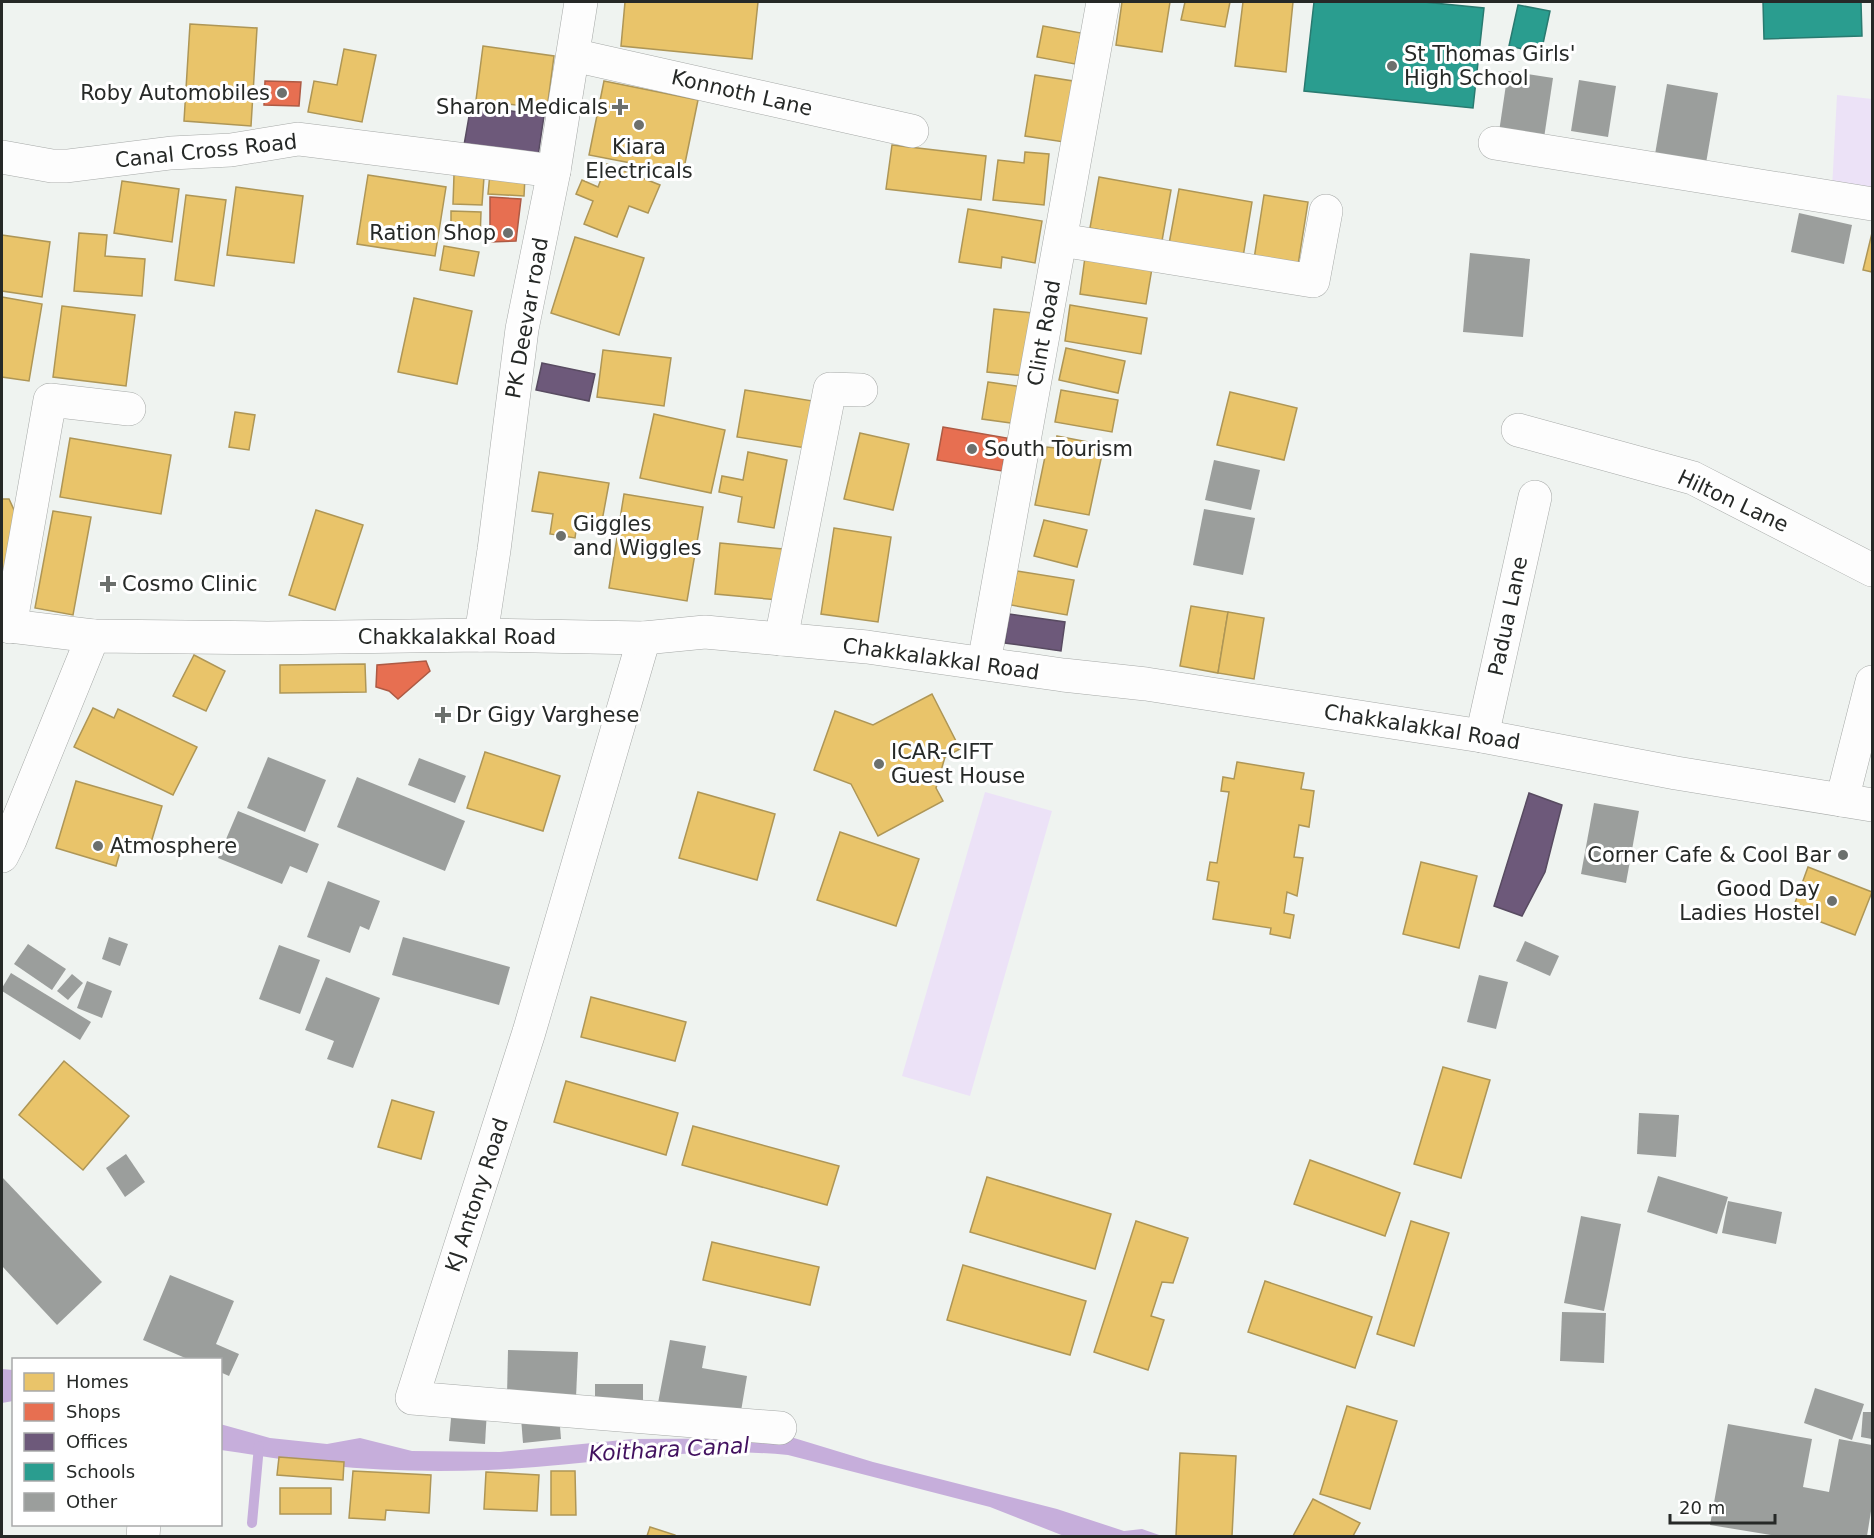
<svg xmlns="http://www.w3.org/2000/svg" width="1874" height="1538" font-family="'DejaVu Sans',sans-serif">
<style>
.green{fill:#ece2f7}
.water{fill:#c6aedb}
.homes{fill:#e9c46a;stroke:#ae9656;stroke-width:1.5}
.shops{fill:#e76f51;stroke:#ad5a44;stroke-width:1.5}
.offices{fill:#6d597a;stroke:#584b61;stroke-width:1.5}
.schools{fill:#2a9d8f;stroke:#297a70;stroke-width:1.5}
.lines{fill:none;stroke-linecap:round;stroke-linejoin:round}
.stream{stroke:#c6aedb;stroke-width:10}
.building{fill:#9b9e9c}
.street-casing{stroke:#a6a9a7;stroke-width:34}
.secondary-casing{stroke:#a6a9a7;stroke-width:34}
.street{stroke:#fdfdfd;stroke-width:33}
.secondary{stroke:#fdfdfd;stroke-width:33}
.poi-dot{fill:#6c706d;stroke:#fff;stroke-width:2}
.labels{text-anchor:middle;stroke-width:6;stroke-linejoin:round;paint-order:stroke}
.poi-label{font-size:21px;fill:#262927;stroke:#fff;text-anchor:start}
.street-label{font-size:21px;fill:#262927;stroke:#fff}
.water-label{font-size:22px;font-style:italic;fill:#42115f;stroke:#fff}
</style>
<rect width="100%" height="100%" fill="#eff3f0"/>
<g class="green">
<path d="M1837 95 1872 99V193L1832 189Z"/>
<path d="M985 792 1052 811 970 1096 902 1076Z"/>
</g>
<g class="water">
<path d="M2 1369 13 1370V1401L2 1403Z"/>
<path d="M220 1424 270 1438 327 1444 360 1438 412 1451 500 1452 633 1439 794 1438 873 1462 1057 1509 1124 1531 1142 1529 1162 1536H1064L990 1507 788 1455C688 1445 588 1466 488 1470 434 1472 379 1471 324 1465 290 1461 255 1455 221 1450Z"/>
</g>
<g class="homes">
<path d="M625 2H758L752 59 621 46Z"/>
<path d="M1122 2H1170L1162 52 1116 45Z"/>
<path d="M1185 2H1230L1225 27 1181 20Z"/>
<path d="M1243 2H1293L1286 72 1235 66Z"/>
<path d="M190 24 257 28 251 126 184 121Z"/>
<path d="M1043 26 1081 33 1075 64 1037 57Z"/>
<path d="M483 46 554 56 547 109 476 100Z"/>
<path d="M344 49 376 55 362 122 308 112 314 81 337 85Z"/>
<path d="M1035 75 1073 81 1064 142 1025 136Z"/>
<path d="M604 81 698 100 683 173 589 155Z"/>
<path d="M892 145 986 156 981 200 886 189Z"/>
<path d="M1025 152 1049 154 1044 205 993 200 998 160 1024 163Z"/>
<path d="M607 164 660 185 648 213 629 206 617 237 584 224 593 201 576 194 582 180 598 187Z"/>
<path d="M490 173 525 177 524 196 488 194Z"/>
<path d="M368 175 446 187 435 256 357 244Z"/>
<path d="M454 175 484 177 482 205 453 204Z"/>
<path d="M1099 177 1171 190 1162 241 1090 228Z"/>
<path d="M122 181 179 189 172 242 114 233Z"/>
<path d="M236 187 303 196 294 263 227 255Z"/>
<path d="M1179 189 1252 202 1243 257 1169 244Z"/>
<path d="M186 195 226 200 214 286 175 280Z"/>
<path d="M1264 195 1308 202 1298 265 1254 259Z"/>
<path d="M968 209 1042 221 1035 263 1002 257 1001 268 959 262Z"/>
<path d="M451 211 481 212 480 240 451 239Z"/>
<path d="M79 233 107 235 105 256 145 259 142 296 74 291Z"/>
<path d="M1872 233V272L1863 270Z"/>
<path d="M2 235 50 242 42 297 2 291Z"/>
<path d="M575 237 644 258 619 335 551 313Z"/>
<path d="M444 246 479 252 474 276 440 270Z"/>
<path d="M1085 257 1152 268 1146 304 1080 294Z"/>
<path d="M2 297 42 304 29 381 2 377Z"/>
<path d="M414 298 472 311 457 384 398 372Z"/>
<path d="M1070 305 1147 318 1141 354 1065 341Z"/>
<path d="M62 306 135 315 126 386 53 377Z"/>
<path d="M994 309 1033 313 1026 376 987 372Z"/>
<path d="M1066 348 1125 361 1118 393 1059 380Z"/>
<path d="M603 350 671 358 664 406 597 397Z"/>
<path d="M988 382 1023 387 1018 424 982 419Z"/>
<path d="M745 390 819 402 812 449 737 437Z"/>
<path d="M1061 390 1118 400 1112 432 1055 422Z"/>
<path d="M1230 392 1297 408 1284 460 1217 445Z"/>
<path d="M235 412 255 415 249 450 229 447Z"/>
<path d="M654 414 725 430 711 493 640 478Z"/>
<path d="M860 433 909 444 893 510 844 499Z"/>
<path d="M1057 436 1104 445 1089 515 1035 505 1047 447 1055 448Z"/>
<path d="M70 438 171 455 161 514 60 497Z"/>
<path d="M748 452 787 460 774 528 738 522 742 497 719 492 722 476 743 480Z"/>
<path d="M539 472 609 483 602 521 578 517 575 538 550 534 553 514 532 511Z"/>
<path d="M624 494 703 507 687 601 609 588Z"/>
<path d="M2 499H9L22 527 2 589Z"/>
<path d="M316 510 363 525 335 610 289 595Z"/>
<path d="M53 511 91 517 73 615 35 608Z"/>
<path d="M1044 520 1087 530 1077 567 1034 556Z"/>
<path d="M834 528 891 537 878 622 821 614Z"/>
<path d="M720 543 783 549 779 600 715 594Z"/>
<path d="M1017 571 1074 580 1067 615 1011 605Z"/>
<path d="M1191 606 1228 612 1218 673 1180 666Z"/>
<path d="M1228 612 1264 618 1254 679 1218 673Z"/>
<path d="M194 655 225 671 206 711 173 696Z"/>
<path d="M365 664 366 692 280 693V665Z"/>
<path d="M932 694 960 749 945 757 936 788 943 801 878 836 851 784 814 770 835 711 873 725Z"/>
<path d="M93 708 114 718 118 709 197 747 173 795 74 747Z"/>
<path d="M485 752 560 776 543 831 467 808Z"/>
<path d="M1237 762 1304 773 1301 789 1314 791 1309 827 1299 825 1294 857 1303 858 1297 896 1287 892 1284 913 1294 915 1290 938 1270 934 1271 928 1213 919 1219 882 1207 880 1210 862 1217 863 1229 792 1221 791 1223 777 1234 779Z"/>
<path d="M76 781 162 806 150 846 124 838 116 866 56 848Z"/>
<path d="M698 792 775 814 757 880 679 858Z"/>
<path d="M840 832 919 859 896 926 817 900Z"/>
<path d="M1421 862 1477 876 1459 948 1403 934Z"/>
<path d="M1808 867 1872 892 1855 935 1792 911Z"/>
<path d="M591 997 686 1022 675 1061 581 1037Z"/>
<path d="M64 1061 129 1116 83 1170 19 1115Z"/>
<path d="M1443 1067 1490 1080 1461 1178 1414 1164Z"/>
<path d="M566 1081 678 1113 666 1155 554 1122Z"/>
<path d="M392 1100 434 1112 421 1159 378 1147Z"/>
<path d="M693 1126 839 1166 827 1205 682 1165Z"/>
<path d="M1310 1160 1400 1193 1385 1236 1294 1204Z"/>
<path d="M987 1177 1111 1214 1095 1269 970 1232Z"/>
<path d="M1136 1221 1188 1238 1173 1283 1162 1282 1151 1316 1164 1320 1148 1370 1094 1352Z"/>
<path d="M1411 1221 1449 1233 1414 1346 1377 1334Z"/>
<path d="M712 1242 819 1267 810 1305 703 1280Z"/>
<path d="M963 1265 1086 1301 1070 1355 947 1320Z"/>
<path d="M1265 1281 1372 1317 1355 1368 1248 1332Z"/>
<path d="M1347 1406 1397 1421 1370 1509 1320 1494Z"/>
<path d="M1180 1453 1236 1456 1232 1536H1176Z"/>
<path d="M279 1457 344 1462 343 1480 277 1475Z"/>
<path d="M353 1471 431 1475 429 1513 386 1510 385 1520 349 1518Z"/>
<path d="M551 1471H575L576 1515H551Z"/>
<path d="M486 1472 539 1475 537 1511 484 1509Z"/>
<rect x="280" y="1488" width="51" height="26"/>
<path d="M1313 1499 1360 1523 1353 1536H1293Z"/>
<path d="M650 1527 675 1535V1536H647Z"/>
</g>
<g class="shops">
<path d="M265 81 301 82 299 106 264 105Z"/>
<path d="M490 197 521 199 516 241 490 242Z"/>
<path d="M943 427 1007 438 1002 471 937 460Z"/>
<path d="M426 661 430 671 398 699 389 691 376 687 377 665Z"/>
</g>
<g class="offices">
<path d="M471 105 544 116 538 156 464 145Z"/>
<path d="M542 363 595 374 589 401 536 390Z"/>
<path d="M1009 614 1065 622 1061 651 1005 643Z"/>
<path d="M1529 793 1562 805 1545 872 1522 916 1494 906Z"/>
</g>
<g class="schools">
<path d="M1314 2H1424L1484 8 1473 108 1304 91Z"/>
<path d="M1763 2H1861L1862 36 1764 39Z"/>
<path d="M1518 5 1550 11 1541 53 1509 46Z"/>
</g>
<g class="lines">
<path class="stream" d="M252 1523 259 1446"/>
</g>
<g class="building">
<path d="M1508 71 1553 78 1544 138 1499 132Z"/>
<path d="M1579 80 1616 86 1608 137 1571 131Z"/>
<path d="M1667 84 1718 93 1704 175 1653 166Z"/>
<path d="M1799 213 1852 225 1844 264 1791 252Z"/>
<path d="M1470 253 1530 259 1523 337 1463 332Z"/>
<path d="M1214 460 1260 470 1251 510 1205 500Z"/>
<path d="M1204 509 1255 518 1243 575 1193 565Z"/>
<path d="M268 757 326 780 305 832 247 808Z"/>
<path d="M419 758 466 776 455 803 408 785Z"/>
<path d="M357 777 465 821 445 871 337 827Z"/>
<path d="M1594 803 1639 811 1626 883 1581 874Z"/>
<path d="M238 811 319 844 307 873 290 866 282 884 218 858Z"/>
<path d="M328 881 380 901 369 930 360 926 350 953 307 937Z"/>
<path d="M109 937 128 944 120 966 102 959Z"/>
<path d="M403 937 510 967 499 1005 392 975Z"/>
<path d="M1525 941 1559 956 1550 976 1516 961Z"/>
<path d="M28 944 66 969 52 990 14 964Z"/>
<path d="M279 945 320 960 300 1014 259 999Z"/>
<path d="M11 973 91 1022 80 1040 2 991V988Z"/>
<path d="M72 974 83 983 68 1000 57 991Z"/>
<path d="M1479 975 1508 982 1496 1029 1467 1022Z"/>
<path d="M326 977 380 998 353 1068 327 1059 334 1041 305 1030Z"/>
<path d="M87 981 112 991 102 1018 77 1008Z"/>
<path d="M1639 1113 1679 1115 1676 1157 1637 1154Z"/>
<path d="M126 1154 145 1182 125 1197 106 1168Z"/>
<path d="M1658 1176 1728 1197 1717 1234 1647 1212Z"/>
<path d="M2 1177 102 1282 57 1325 2 1266Z"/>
<path d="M1728 1201 1782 1212 1776 1244 1722 1233Z"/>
<path d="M1581 1216 1621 1224 1604 1311 1564 1303Z"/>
<path d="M170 1275 234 1301 216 1344 239 1354 229 1376 220 1372V1360H190L143 1340Z"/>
<path d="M1562 1312 1606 1313 1604 1363 1560 1361Z"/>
<path d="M670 1340 706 1346 702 1368 747 1376 740 1417 658 1403Z"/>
<path d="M508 1350 578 1352 576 1398 507 1396Z"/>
<path d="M595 1384H643V1406L595 1407Z"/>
<path d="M1815 1388 1864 1404 1852 1440 1804 1423Z"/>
<path d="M452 1407 487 1410 485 1444 449 1441Z"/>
<path d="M1863 1412H1872V1439L1861 1437Z"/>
<path d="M559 1414 561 1439 523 1443 521 1418Z"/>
<path d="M1728 1424 1812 1439 1803 1487 1829 1492 1839 1439 1872 1445V1505L1867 1536H1777L1710 1525Z"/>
</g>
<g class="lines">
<defs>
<g id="street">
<path d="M573 55 912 131"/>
<path d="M1495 143 1872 204"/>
<path d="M2 157 52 166H67L171 153 231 150 298 139 554 171"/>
<path d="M1061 240 1313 281 1326 211"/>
<path d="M1518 430 1693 478 1872 570"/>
<path d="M2 625 93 636"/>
<path d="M10 627 50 400 129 409"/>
<path d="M644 638 529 1032 412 1398 780 1428"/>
<path d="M781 639 830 389 861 390"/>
<path d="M984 663 1103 2"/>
<path d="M1482 736 1535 497"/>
<path d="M1842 800 1872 682"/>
<path d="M143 1536 144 1524"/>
</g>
<g id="secondary">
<path d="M481 635 494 550 522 329 554 171 581 2"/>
<path d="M2 856 10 840 93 636 267 638 481 635 644 638 705 632 867 647 1063 675 1146 684 1482 736 1676 773 1872 805"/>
</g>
</defs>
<use href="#street" class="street-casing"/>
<use href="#secondary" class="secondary-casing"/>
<use href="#street" class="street"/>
<use href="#secondary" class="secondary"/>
</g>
<g class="poi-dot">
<circle cx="1392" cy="66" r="6"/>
<circle cx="282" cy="93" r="6"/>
<path d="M617 98h6v6h6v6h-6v6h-6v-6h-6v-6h6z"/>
<circle cx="639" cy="125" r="6"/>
<circle cx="508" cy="233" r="6"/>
<circle cx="972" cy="449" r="6"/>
<circle cx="561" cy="536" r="6"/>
<path d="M105 575h6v6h6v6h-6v6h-6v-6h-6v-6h6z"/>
<path d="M440 706h6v6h6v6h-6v6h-6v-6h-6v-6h6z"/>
<circle cx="879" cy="764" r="6"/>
<circle cx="98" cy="846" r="6"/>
<circle cx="1843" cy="855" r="6"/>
<circle cx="1832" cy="901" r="6"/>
</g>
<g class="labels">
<g class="poi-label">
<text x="1404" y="61">St Thomas Girls'<tspan x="1404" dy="24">High School</tspan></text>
<text x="270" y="100" text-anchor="end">Roby Automobiles</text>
<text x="608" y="114" text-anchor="end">Sharon Medicals</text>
<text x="639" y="154" text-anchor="middle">Kiara<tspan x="639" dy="24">Electricals</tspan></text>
<text x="496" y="240" text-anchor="end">Ration Shop</text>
<text x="984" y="456">South Tourism</text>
<text x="573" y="531">Giggles<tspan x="573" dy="24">and Wiggles</tspan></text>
<text x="122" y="591">Cosmo Clinic</text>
<text x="456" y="722">Dr Gigy Varghese</text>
<text x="891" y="759">ICAR-CIFT<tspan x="891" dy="24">Guest House</tspan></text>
<text x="110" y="853">Atmosphere</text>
<text x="1831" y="862" text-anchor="end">Corner Cafe &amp; Cool Bar</text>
<text x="1820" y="896" text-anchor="end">Good Day<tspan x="1820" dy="24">Ladies Hostel</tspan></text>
</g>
<g class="street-label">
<text transform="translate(742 93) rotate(13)" y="7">Konnoth Lane</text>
<text transform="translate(206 151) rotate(-6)" y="7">Canal Cross Road</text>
<text transform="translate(527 318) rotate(-80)" y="7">PK Deevar road</text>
<text transform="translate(1044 333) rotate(-80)" y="7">Clint Road</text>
<text transform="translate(1733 501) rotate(25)" y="7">Hilton Lane</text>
<text transform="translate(1508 616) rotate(-78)" y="7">Padua Lane</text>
<text x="457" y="644">Chakkalakkal Road</text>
<text transform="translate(941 659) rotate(8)" y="7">Chakkalakkal Road</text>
<text transform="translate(1422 727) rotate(9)" y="7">Chakkalakkal Road</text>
<text transform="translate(477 1195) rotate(-72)" y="7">KJ Antony Road</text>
</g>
<g class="water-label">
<text transform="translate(669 1449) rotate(-3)" y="8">Koithara Canal</text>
</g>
</g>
<rect width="1874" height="1538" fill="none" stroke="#262927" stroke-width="6"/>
<rect x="12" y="1358" width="210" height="168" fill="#ffffff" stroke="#a8a9a9" stroke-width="1.5"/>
<rect x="24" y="1373" width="30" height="18" fill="#e9c46a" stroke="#a8a9a9" stroke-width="1.5"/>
<text x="66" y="1388" font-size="18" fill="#262927">Homes</text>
<rect x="24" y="1403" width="30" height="18" fill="#e76f51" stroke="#a8a9a9" stroke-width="1.5"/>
<text x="66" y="1418" font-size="18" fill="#262927">Shops</text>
<rect x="24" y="1433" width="30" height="18" fill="#6d597a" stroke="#a8a9a9" stroke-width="1.5"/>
<text x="66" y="1448" font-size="18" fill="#262927">Offices</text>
<rect x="24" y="1463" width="30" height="18" fill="#2a9d8f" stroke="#a8a9a9" stroke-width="1.5"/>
<text x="66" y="1478" font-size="18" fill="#262927">Schools</text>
<rect x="24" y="1493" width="30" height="18" fill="#9b9e9c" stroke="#a8a9a9" stroke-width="1.5"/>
<text x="66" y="1508" font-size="18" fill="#262927">Other</text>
<path d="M1670 1514v9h105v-9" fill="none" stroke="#262927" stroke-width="3"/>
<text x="1679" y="1514" font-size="18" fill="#262927" stroke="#ffffff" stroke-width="4.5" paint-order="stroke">20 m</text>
</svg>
